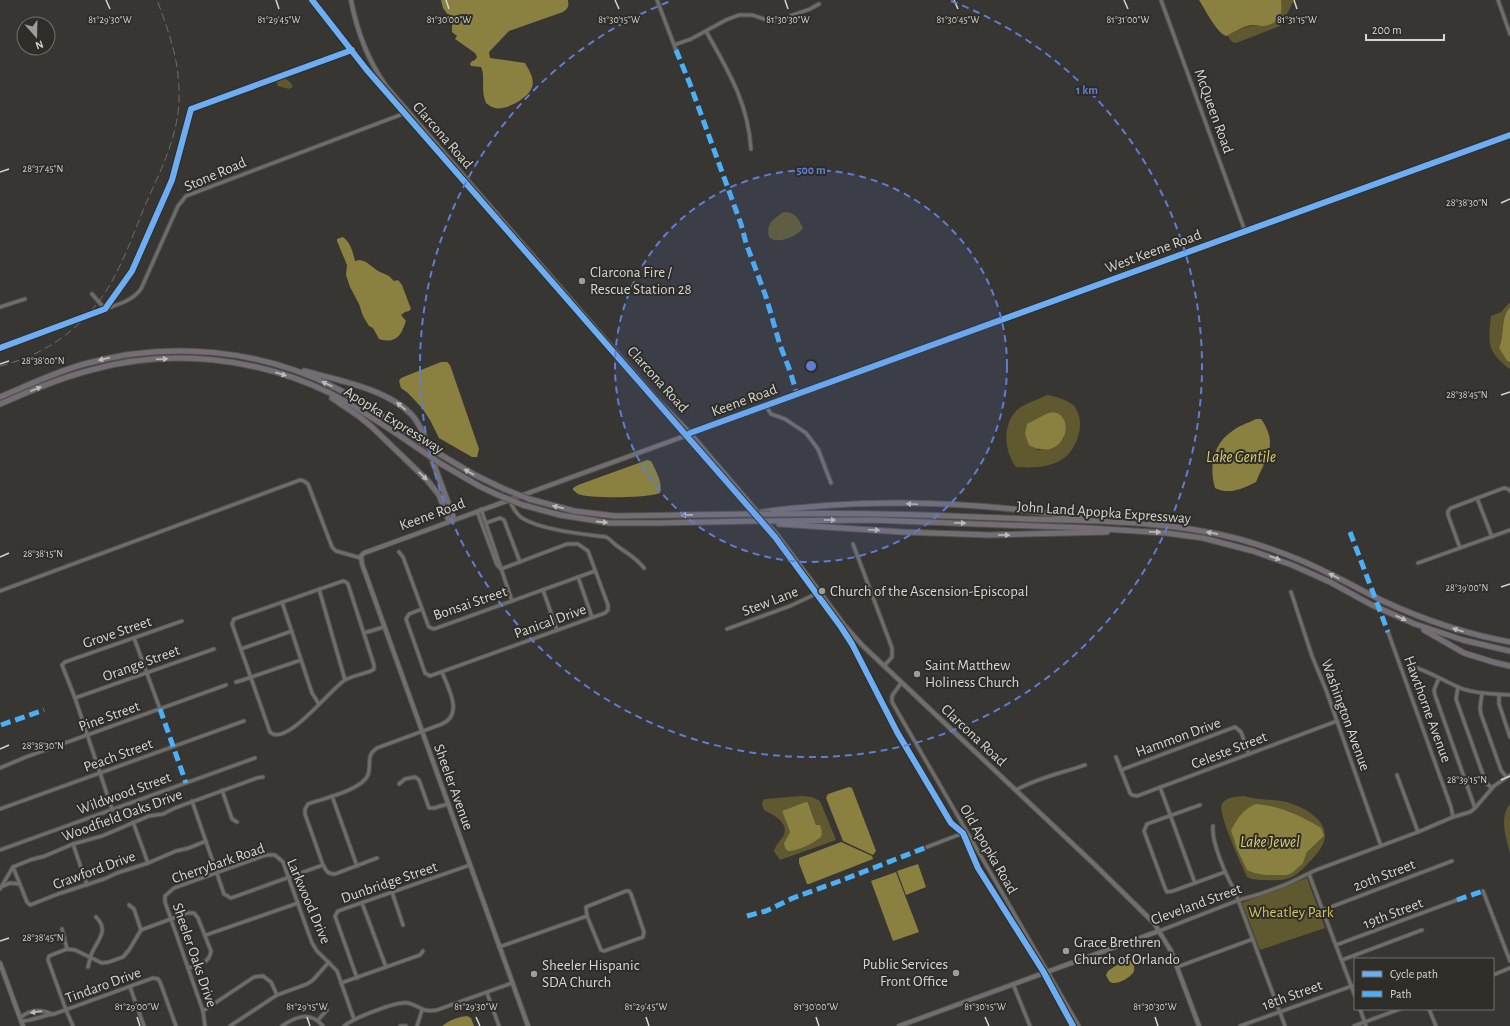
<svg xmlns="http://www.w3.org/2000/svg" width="1510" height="1026" font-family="'Alegreya Sans',sans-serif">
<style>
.green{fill:#60592f;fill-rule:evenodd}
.water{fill:#8a8140}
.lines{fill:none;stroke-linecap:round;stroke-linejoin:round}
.street-casing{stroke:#53524f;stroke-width:5}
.secondary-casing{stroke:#53524f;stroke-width:6}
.highway-casing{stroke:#53524f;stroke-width:7}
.street{stroke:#6e6d6a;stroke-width:3}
.secondary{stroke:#716e6e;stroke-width:4}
.highway{stroke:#746e74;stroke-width:5}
.rail{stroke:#6e6e6c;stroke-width:1;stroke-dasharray:8 4;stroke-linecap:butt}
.highway-bridge-casing{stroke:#53524f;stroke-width:7;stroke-linecap:butt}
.highway-bridge{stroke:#746e74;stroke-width:5}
.quiet{stroke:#4cb0f7;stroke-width:5;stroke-dasharray:10 5;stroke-linecap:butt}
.cycleway-casing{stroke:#2e2d28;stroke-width:8}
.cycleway{stroke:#6dadf4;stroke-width:6}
.oneway{fill:#bebbba}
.oneway2{fill:#bcbbb8}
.ticks{fill:none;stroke:#d6d5d2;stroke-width:1.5}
.ring{fill:none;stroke:#5e7dd6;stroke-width:2;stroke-dasharray:7 5}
.poi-dot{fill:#9e9d9a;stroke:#2e2d28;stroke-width:1.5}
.labels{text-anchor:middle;stroke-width:4;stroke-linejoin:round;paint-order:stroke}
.street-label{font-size:15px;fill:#d6d5d2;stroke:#2e2d28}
.poi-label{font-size:15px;fill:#d6d5d2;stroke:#2e2d28;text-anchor:start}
.park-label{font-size:15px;fill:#d3c460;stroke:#2e2d28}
.water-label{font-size:16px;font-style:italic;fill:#decf6b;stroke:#2e2d28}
.ticks-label{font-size:10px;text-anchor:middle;fill:#d6d5d2;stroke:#2e2d28;stroke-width:4;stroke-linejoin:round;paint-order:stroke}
.centre{fill:#5e7dd6;stroke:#2e2d28;stroke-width:2}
.ring-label{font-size:12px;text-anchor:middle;font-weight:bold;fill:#5e7dd6;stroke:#2e2d28;stroke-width:4;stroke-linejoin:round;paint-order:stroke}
</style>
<rect width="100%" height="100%" fill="#373633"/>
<g class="green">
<path d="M1281 0H1294L1283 22 1280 26 1236 43 1232 42 1227 35C1235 31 1243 27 1251 26 1256 25 1260 26 1264 25 1280 24 1282 13 1281 0Z"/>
<path d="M279 77C285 78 291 81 293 87L289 89 278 86 276 81 277 78Z"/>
<path d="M784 212C795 212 798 218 803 228 799 235 783 242 775 240 773 240 771 238 769 237 766 223 773 219 784 212Z"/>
<path d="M1510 302V307C1500 318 1505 335 1499 348L1507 361 1510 362V369C1487 352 1488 343 1491 316L1501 312Z"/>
<path d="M1047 395C1056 397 1066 399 1073 405 1087 420 1078 447 1064 458 1051 468 1031 468 1016 467 1004 451 1002 425 1017 410 1025 403 1038 400 1047 395ZM1054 412 1058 413 1064 438C1055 446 1049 450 1037 450L1048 413Z"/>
<path d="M801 796 812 797 820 801 836 840 780 860 774 851C776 844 781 840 784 835 789 822 773 815 764 810L762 804 763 800 765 799ZM808 803 816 825 784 843 790 832 782 811Z"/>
<path d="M1244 796C1256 800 1269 799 1281 801 1289 802 1299 806 1306 810 1328 824 1331 838 1314 857 1297 876 1291 882 1265 880 1258 880 1253 880 1247 877 1242 866 1217 812 1222 804 1227 796 1236 797 1244 796ZM1324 836 1307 852 1303 863 1247 869 1234 839Z"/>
<path d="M1510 804V853C1506 838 1499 817 1510 804Z"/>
<path d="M1307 878 1325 928 1260 950 1242 903Z"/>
</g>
<g class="water">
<path d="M441 0H568C569 7 568 8 563 12L509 31 489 52 490 58 525 63C529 70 535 79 532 87 529 98 505 111 495 108 491 107 489 105 486 103 480 89 486 78 481 67L471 66 470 64 472 61 475 60 477 57 475 53 455 39 457 36 452 32V21L443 8Z"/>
<path d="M1199 0H1281C1283 15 1279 25 1262 26 1259 26 1256 25 1253 25 1243 26 1234 32 1226 36 1216 32 1205 9 1199 0Z"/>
<path d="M343 237C351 243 353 253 355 261L360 260 366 262 378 271 389 276 394 281 398 280 402 285 411 309 409 311 405 312 401 315 406 321C401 336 396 344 379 339L373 328 369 326 363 316 359 304 350 287 346 275 347 265 337 241V239Z"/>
<path d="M1510 307V362L1507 361 1499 348C1505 335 1500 318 1510 307Z"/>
<path d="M441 362H447L450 365 479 449 477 457H472L439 438 430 420 422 408 408 393 401 388 399 381 401 378Z"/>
<path d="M1054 412C1078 418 1063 464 1029 445L1025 434 1027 424 1048 413Z"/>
<path d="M1256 419H1261C1279 444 1266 458 1256 482 1242 489 1230 495 1215 488 1209 468 1213 444 1231 432 1238 426 1248 423 1256 419Z"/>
<path d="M647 460 651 461C656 471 663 483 660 493 648 498 590 499 578 494 576 493 575 491 573 490V488L578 485Z"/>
<path d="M849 787 852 788 876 851 873 855 843 841 826 798 828 794Z"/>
<path d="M806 802 808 803 816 825H820L822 832 821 837C812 844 800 850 788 851L785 848 784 843 790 832 782 811Z"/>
<path d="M1256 804C1280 806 1301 816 1321 828L1324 836 1307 852 1303 863 1292 873 1287 875H1266L1254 873 1247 870 1237 849 1231 830C1238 818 1243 809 1256 804Z"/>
<path d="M841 842 872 856 873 859 809 884H807L799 863V858Z"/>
<path d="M918 864 926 887 906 895 897 871Z"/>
<path d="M896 872 919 932 893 941 871 881Z"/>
<path d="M1124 960H1129L1133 963C1134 966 1135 970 1133 973 1129 978 1115 987 1109 981 1108 979 1107 977 1106 975L1108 971Z"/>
<path d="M467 1016 471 1018 474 1026H442C450 1020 457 1017 467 1016Z"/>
</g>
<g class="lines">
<defs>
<g id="street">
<path d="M657 0 676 50"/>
<path d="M1161 0 1245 231"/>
<path d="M1498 0 1510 34"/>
<path d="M706 31C728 71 748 102 751 149"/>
<path d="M674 45 691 39 726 20 739 15H752L767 20 776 21 810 9 819 4"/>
<path d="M92 294 105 309C119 304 132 301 141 289L178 206 186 196 408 112"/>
<path d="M0 307 25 299"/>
<path d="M766 406 771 414 785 419 806 433 818 449 831 483"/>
<path d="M1477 498 1492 537"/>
<path d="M510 501C513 508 516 514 522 518 541 530 583 534 606 537 610 539 612 542 616 545 626 553 636 557 644 568"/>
<path d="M481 509 512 601"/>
<path d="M477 511 497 565 501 569"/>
<path d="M486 523 500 518 504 520 520 562"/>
<path d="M853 544 892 648V657L884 666"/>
<path d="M1460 548 1448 515V511L1451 508 1504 488 1508 489 1510 491"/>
<path d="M399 552 403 557 428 625 429 627 434 629 595 571"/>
<path d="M1418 563 1510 530"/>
<path d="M578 577 592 617"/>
<path d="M343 581 346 582 348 584 374 665V669L371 671C363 674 352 676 345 680 331 688 286 748 270 732L232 624 234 619Z"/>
<path d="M319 589 345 680"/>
<path d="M543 590 557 630"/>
<path d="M0 591 300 480 304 481 308 484 332 547 336 551 361 558"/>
<path d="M1291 592 1312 656 1326 690 1381 846"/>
<path d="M282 602 312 693 319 704"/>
<path d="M422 609 409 614 406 619 425 673 430 676 605 613 608 610V605L588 551 578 544H567L501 569"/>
<path d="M727 629 790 606 820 592"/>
<path d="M1388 632 1451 807 1453 817"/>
<path d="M364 633 384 627"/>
<path d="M134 638 160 709"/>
<path d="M241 649 292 631"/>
<path d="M1411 666C1429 671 1445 682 1463 689 1478 694 1494 694 1510 695"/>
<path d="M236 682 243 680 301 660"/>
<path d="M901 683 892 696V702L1079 1026"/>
<path d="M1458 687 1456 699 1486 783 1492 788"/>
<path d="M1482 693 1480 708 1481 714 1501 770 1506 777"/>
<path d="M1499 694V704L1510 737"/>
<path d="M75 698 214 649"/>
<path d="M1116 757 1130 793 1132 795 1137 796 1337 721"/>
<path d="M0 768 26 757 226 685"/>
<path d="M1121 770 1235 727 1241 732 1249 754"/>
<path d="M1397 775 1418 832"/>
<path d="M399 784 405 779 415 777 419 780 429 808H434L448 804"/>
<path d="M1160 787 1195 883"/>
<path d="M222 790 232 819 237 822"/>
<path d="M1016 790C1037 778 1062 773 1085 765"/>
<path d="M332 796 357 866"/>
<path d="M192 801 224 894 231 898 323 865"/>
<path d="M1200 805 1147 824 1144 831 1165 888 1167 892 1173 891 1225 872"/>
<path d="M1475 808 1494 786 1510 775"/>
<path d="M0 809 244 721"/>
<path d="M112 809 75 698 62 665 65 662 182 621"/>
<path d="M133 822 148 863"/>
<path d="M1213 826C1211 841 1226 876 1234 889L1285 1026"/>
<path d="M73 844 87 885"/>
<path d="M927 847 966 832"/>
<path d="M0 850 255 758"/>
<path d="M377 858 335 874C328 874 326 871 323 865L305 814V809L308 804C322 799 362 790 368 775 372 764 365 756 377 748L442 724C464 714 448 688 442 672"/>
<path d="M13 867 27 902 30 905 58 894 104 879 117 873 148 863 176 851 189 848 206 841"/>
<path d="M1309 874 1355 996"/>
<path d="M3 886 10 883 20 884"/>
<path d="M0 889 13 867 30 860 45 856 73 844 102 836 149 816 163 814 175 808 257 778 263 777"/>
<path d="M626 891H629L631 894 644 932 643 937 604 951 601 950 587 916 586 907Z"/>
<path d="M1483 891 1510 961"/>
<path d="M392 892 403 925"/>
<path d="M362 903 386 967"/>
<path d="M129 905 134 909 141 930"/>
<path d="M1323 910 1452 861"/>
<path d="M62 929 67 949"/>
<path d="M1159 931 1239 900 1260 894 1287 884 1316 870 1418 832 1453 817 1470 812 1475 808 1435 695 1434 690 1439 678"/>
<path d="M206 935 298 903"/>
<path d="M1336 945 1457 900"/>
<path d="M499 947 587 916"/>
<path d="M1342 960 1422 930"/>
<path d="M88 967C89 963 90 959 91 955 97 940 110 931 96 917"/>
<path d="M1177 967 1253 939"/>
<path d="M1493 975 1510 968"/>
<path d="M357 978 335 916 338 911 470 865"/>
<path d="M341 983 420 955 423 951"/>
<path d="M1013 984 1030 1026"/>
<path d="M130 987 144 1026"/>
<path d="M487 993 499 1026"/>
<path d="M1360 1009 1366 1026"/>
<path d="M1429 1009 1436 1026"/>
<path d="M203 1011 254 977 263 976 271 982 277 995"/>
<path d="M20 1018C30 1009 40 1009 52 1014"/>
<path d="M318 1020 327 1010"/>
<path d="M21 1021C33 1021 43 1015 54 1014L153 978 158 979 160 982 176 1026"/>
<path d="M73 1026 66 1010 48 960 49 956 67 949 75 950 102 963 109 962 123 957 129 950 141 930 187 913H194L198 918 211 951C209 964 199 965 188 968"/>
<path d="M205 1026 203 1011 165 902V896L174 888 266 855H275L283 862 312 943 317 951 337 971 354 1019"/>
<path d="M230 1026 277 995 307 984 313 980 329 962"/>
<path d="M282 1026C297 1016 310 1011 323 1026"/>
<path d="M344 1026C354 1018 396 1001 408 1003 421 1006 421 1013 437 1010L512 983"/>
<path d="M400 1026H406"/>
<path d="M417 1026 422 1010"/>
<path d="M1240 1026 1352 986"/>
<path d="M1354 1026 1400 1009"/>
</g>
<g id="secondary">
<path d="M351 0C357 32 367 59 386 86L656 398 690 433 778 536 845 626 863 646 1094 864 1154 923 1171 951 1199 1026"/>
<path d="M0 963 23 1026"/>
<path d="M528 1026 362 564 361 556 364 553 1510 135"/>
<path d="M899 1026 1159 931"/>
</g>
<g id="highway">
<path d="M304 371C338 380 387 389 412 415 423 428 428 446 433 462 440 481 447 500 454 519"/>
<path d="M0 397C29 385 57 371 88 363 170 341 260 349 336 388 365 403 393 423 420 441"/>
<path d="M332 398 360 417 372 427 427 480 439 495 449 521"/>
<path d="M0 404C30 391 60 378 91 370 170 348 256 357 330 393 363 410 394 432 425 453"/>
<path d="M433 450 473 474 504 489"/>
<path d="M438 462 479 486 498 495"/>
<path d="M529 499 574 511 615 516 752 514"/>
<path d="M523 505 560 515 610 523H657L756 521"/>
<path d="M762 512C867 498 975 501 1080 518"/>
<path d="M771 514C856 512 941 515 1027 519 1098 521 1170 521 1239 539 1271 548 1303 560 1332 575 1349 583 1366 593 1383 601 1424 620 1466 634 1510 642"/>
<path d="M765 521 872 520 1089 528 1166 533 1203 538 1253 551 1292 565 1330 582 1372 605 1415 624 1463 640 1510 651"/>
<path d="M779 524 903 532 990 535 1107 532"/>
<path d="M1424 630 1464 653 1493 662 1510 666"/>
</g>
</defs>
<use href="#street" class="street-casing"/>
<use href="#secondary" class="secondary-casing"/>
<use href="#highway" class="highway-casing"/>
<use href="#street" class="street"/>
<use href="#secondary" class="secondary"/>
<use href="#highway" class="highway"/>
<path class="rail" d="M0 366C47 355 87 325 111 283 125 258 135 230 146 203 161 170 178 136 179 100 180 62 170 35 157 0"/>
<defs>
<g id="highway-bridge">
<path d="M420 441 433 450"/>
<path d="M425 453 438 462"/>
<path d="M504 489 529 499"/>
<path d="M498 495 523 505"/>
<path d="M752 514H771"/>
<path d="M756 521H765"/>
</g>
</defs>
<use href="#highway-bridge" class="highway-bridge-casing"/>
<use href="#highway-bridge" class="highway-bridge"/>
<g class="quiet">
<path d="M676 50 690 84 741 224 746 243 766 297 780 345 790 371 797 394"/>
<path d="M1350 532 1388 632"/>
<path d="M160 709 186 783"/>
<path d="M1 725 44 710"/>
<path d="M1457 900 1483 891"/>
<path d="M747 916 766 911 793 898 840 881 927 847"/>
</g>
<defs>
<g id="cycleway">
<path d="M312 0 366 69 775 537 841 627 852 644 897 732 951 823 963 833 978 868 1043 971 1073 1026"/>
<path d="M0 348 105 309 132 271 172 180 191 109 352 50"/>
<path d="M690 433 1510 135"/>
</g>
</defs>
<use href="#cycleway" class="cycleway-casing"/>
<use href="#cycleway" class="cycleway"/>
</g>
<defs><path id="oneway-solid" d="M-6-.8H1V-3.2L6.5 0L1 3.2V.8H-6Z"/></defs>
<g class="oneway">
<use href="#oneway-solid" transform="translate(104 359) rotate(167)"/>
<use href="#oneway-solid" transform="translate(162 359) rotate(-3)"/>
<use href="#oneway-solid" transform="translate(281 374) rotate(18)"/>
<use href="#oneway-solid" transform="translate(327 384) rotate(-155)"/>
<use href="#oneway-solid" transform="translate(36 389) rotate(-22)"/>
<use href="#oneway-solid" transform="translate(401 406) rotate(-140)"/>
<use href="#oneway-solid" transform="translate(469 472) rotate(-150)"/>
<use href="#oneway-solid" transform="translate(423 476) rotate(43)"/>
<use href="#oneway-solid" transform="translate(912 504) rotate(-178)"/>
<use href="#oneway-solid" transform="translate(558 507) rotate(-167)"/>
<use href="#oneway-solid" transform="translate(687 515) rotate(179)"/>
<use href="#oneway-solid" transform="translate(830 520)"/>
<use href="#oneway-solid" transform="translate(602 522) rotate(6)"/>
<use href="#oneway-solid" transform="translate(960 523) rotate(2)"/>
<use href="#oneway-solid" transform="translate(874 530) rotate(3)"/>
<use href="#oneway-solid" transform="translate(1155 532) rotate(3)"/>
<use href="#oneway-solid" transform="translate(1212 533) rotate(-169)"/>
<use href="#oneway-solid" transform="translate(1004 535)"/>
<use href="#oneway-solid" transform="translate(1275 558) rotate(20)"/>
<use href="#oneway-solid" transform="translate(1334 576) rotate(-153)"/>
<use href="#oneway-solid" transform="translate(1401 618) rotate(24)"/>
<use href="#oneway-solid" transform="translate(1458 630) rotate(-163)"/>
</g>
<use class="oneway2" href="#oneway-solid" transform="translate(36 1012) rotate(172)"/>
<path class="ticks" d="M106 0 110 9M276 0 279 9M446 0 449 9M615 0 619 9M785 0 788 9M954 0 958 9M1124 0 1128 9M1294 0 1297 9M0 172 9 169M1501 203 1510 199M0 364 9 361M1501 395 1510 392M0 557 9 553M1501 587 1510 584M0 749 9 745M1501 780 1510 776M0 941 9 938M137 1017 140 1026M307 1017 310 1026M476 1017 480 1026M646 1017 649 1026M816 1017 819 1026M985 1017 989 1026M1155 1017 1158 1026"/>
<circle cx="811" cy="366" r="196" fill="#5e7dd6" fill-opacity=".12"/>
<g class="ring">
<circle cx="811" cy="366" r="196"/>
<path d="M951 1A391 391 0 1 1 671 1"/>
</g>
<g class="poi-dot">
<circle cx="582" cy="281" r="4"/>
<circle cx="822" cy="591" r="4"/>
<circle cx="917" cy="674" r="4"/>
<circle cx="1066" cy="951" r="4"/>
<circle cx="956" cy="973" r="4"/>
<circle cx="534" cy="974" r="4"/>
</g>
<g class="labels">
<g class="street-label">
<text transform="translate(1214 111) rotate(70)" y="5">McQueen Road</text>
<text transform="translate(443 135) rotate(49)" y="5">Clarcona Road</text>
<text transform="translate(215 174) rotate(-23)" y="5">Stone Road</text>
<text transform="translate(1153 251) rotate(-20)" y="5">West Keene Road</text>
<text transform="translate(658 379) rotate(48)" y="5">Clarcona Road</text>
<text transform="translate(744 400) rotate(-20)" y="5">Keene Road</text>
<text transform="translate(394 420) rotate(32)" y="5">Apopka Expressway</text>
<text transform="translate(1104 512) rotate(4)" y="5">John Land Apopka Expressway</text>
<text transform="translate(432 514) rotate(-20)" y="5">Keene Road</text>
<text transform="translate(770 601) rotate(-21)" y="5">Stew Lane</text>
<text transform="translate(470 603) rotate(-19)" y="5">Bonsai Street</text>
<text transform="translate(550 621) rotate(-20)" y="5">Panical Drive</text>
<text transform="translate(117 632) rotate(-19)" y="5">Grove Street</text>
<text transform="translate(141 663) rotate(-20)" y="5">Orange Street</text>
<text transform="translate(1428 709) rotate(70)" y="5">Hawthorne Avenue</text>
<text transform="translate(1346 715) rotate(70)" y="5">Washington Avenue</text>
<text transform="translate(109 716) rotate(-20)" y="5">Pine Street</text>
<text transform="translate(974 735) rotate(43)" y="5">Clarcona Road</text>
<text transform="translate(1178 737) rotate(-20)" y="5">Hammon Drive</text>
<text transform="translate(1229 750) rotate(-21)" y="5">Celeste Street</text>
<text transform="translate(118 755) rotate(-20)" y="5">Peach Street</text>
<text transform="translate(454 787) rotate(70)" y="5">Sheeler Avenue</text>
<text transform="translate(124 793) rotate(-20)" y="5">Wildwood Street</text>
<text transform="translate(122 815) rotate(-20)" y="5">Woodfield Oaks Drive</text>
<text transform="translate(989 849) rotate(60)" y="5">Old Apopka Road</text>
<text transform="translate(218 863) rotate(-19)" y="5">Cherrybark Road</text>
<text transform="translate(94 870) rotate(-20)" y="5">Crawford Drive</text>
<text transform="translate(1384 875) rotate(-21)" y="5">20th Street</text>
<text transform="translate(389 882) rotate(-19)" y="5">Dunbridge Street</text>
<text transform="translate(309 901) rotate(67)" y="5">Larkwood Drive</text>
<text transform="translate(1196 904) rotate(-20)" y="5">Cleveland Street</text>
<text transform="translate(1393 913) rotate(-21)" y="5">19th Street</text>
<text transform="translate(195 955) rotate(71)" y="5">Sheeler Oaks Drive</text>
<text transform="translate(103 985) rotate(-20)" y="5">Tindaro Drive</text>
<text transform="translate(1292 995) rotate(-20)" y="5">18th Street</text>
</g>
<g class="poi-label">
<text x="590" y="277">Clarcona Fire /<tspan x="590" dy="17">Rescue Station 28</tspan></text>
<text x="830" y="596">Church of the Ascension-Episcopal</text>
<text x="925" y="670">Saint Matthew<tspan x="925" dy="17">Holiness Church</tspan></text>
<text x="1074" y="947">Grace Brethren<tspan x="1074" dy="17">Church of Orlando</tspan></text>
<text x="948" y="969" text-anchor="end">Public Services<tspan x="948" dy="17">Front Office</tspan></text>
<text x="542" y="970">Sheeler Hispanic<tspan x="542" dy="17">SDA Church</tspan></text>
</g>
<g class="park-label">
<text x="1291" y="917">Wheatley Park</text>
</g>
<g class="water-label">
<text x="1241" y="462">Lake Gentile</text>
<text x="1270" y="847">Lake Jewel</text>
</g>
</g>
<g class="ticks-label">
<text x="110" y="23">81°29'30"W</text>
<text x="279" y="23">81°29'45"W</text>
<text x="449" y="23">81°30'00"W</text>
<text x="619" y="23">81°30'15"W</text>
<text x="788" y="23">81°30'30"W</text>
<text x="958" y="23">81°30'45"W</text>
<text x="1128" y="23">81°31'00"W</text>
<text x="1297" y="23">81°31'15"W</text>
<text x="43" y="172">28°37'45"N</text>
<text x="1467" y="206">28°38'30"N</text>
<text x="43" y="364">28°38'00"N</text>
<text x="1467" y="398">28°38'45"N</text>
<text x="43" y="557">28°38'15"N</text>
<text x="1467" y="591">28°39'00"N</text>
<text x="43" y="749">28°38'30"N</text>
<text x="1467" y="783">28°39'15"N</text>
<text x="43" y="941">28°38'45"N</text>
<text x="137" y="1010">81°29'00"W</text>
<text x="307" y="1010">81°29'15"W</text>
<text x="476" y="1010">81°29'30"W</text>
<text x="646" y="1010">81°29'45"W</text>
<text x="816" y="1010">81°30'00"W</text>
<text x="985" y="1010">81°30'15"W</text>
<text x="1155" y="1010">81°30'30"W</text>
</g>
<circle cx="811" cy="366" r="6" class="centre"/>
<g class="ring-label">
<text x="1087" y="94">1 km</text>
<text x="811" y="174">500 m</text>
</g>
<rect x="1354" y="958" width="140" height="52" fill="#2e2d28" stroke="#71706c"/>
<rect x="1362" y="971" width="20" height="6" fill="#6dadf4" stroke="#71706c"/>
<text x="1390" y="978" font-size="12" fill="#d6d5d2">Cycle path</text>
<rect x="1362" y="991" width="20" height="6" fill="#4cb0f7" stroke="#71706c"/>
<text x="1390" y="998" font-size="12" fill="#d6d5d2">Path</text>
<g transform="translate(36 36) rotate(160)"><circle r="19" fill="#2e2d28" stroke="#71706c"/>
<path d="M0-3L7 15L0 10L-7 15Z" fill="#9e9d9a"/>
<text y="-6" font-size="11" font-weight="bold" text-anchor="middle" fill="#d6d5d2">N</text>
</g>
<path d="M1366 34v6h78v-6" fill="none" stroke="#d6d5d2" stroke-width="2"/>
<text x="1372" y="34" font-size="12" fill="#d6d5d2" stroke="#2e2d28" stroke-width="3" paint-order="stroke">200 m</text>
</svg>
